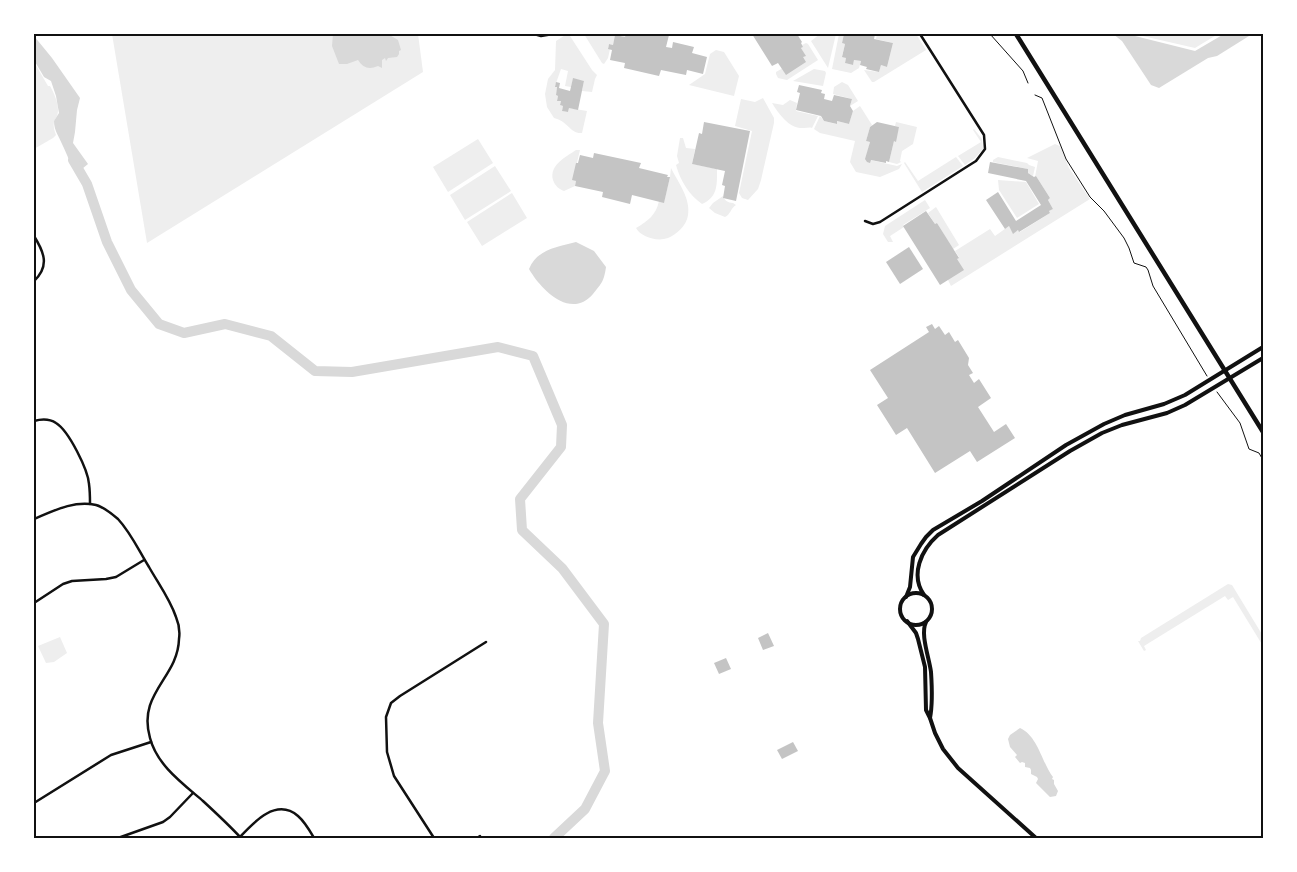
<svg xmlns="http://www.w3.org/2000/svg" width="1297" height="872" font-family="'Space Grotesk',sans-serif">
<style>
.green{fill:#eee}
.water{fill:#d9d9d9}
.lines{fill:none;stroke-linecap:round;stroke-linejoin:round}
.river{stroke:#d9d9d9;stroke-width:10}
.building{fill:#c4c4c4}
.path{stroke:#111;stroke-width:1}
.minor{stroke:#111;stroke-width:2.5}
.secondary{stroke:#111;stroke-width:4}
.primary{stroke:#111;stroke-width:4.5}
.neatline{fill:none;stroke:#111;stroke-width:2}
</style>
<rect width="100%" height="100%" fill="#fff"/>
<g class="green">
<path d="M112 34H418L423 72 147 243Z"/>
<path d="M567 34 570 36 592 70 597 75 595 79 592 92 582 91 584 81 573 79 571 87 565 86 568 71 561 69 555 86 557 87 556 95 558 96 557 101H561L560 105 563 106 562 111 568 112 569 108 587 111 582 133C570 134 568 121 554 118L547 107 545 94 548 79 555 70 556 41Z"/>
<path d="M584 34H626L625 37 615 35 613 45 609 44 608 48 610 49 608 58 604 64 602 63Z"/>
<path d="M820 34H836L828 68 811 41Z"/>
<path d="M839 34H844L842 43 845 44 842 56 846 58 845 63 853 65 854 60 861 61 859 68 851 73 832 69Z"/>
<path d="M877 34H916L926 50 874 82H872L864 70 879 72 881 65 887 67 893 43 876 39Z"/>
<path d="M1134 34H1218L1195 48Z"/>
<path d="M806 43 808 44 818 60 787 80 778 78 776 74V72L805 55 801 48 803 47 802 45Z"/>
<path d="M716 50 724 52 739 76 734 96 689 85 705 74 710 54Z"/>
<path d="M34 62 48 86H50C54 93 58 102 58 110 58 121 50 118 56 135L53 138 34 149Z"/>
<path d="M814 69 825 71 826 73 823 86 793 81Z"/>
<path d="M842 82 848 85 858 101 850 106 852 99 833 94 834 87Z"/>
<path d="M763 98 774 118V123L761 180 758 189 748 200 742 198 739 193 752 131 735 126 741 99 755 102Z"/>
<path d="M790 100 797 103 796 111 818 116 812 128C810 127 807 128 804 128 789 129 779 114 772 103L783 105Z"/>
<path d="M860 106 872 125 870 127 866 141 870 142 866 159 897 166 902 164 899 169 880 177 856 172 850 162 855 141 820 133 814 129 820 116 824 121 836 124 837 121 849 124 853 111Z"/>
<path d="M896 122 917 127 913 144 902 151 900 161 901 162 897 164 889 162 894 141H895L899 127 895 126Z"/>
<path d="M974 129 982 139 983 149 975 158 965 165 958 156 981 142 973 130Z"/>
<path d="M680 138H683L686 148 695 149 692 164 717 169C717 185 718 197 702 204 689 195 680 180 676 165L679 163 677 156Z"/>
<path d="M478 139 493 163 448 192 433 167Z"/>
<path d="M1055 144 1060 146 1069 168 1090 199 951 286 948 280 957 259 959 257 955 251 990 229 995 236 1009 226 1013 233 1018 230 1020 232 1050 213 1049 211 1053 209 1048 200 1050 198 1036 176 1035 177 1038 161 1027 158Z"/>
<path d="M576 150H580L573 179 576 181 575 186 564 191C559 189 555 186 553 180 549 165 566 157 576 150Z"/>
<path d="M956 157 963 166 922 192 904 163 905 162 918 181Z"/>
<path d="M998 157 1027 163 1029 165 1035 167 1033 176 1028 173V169L993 162V160Z"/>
<path d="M495 166 511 191 465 220 450 195Z"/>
<path d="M671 168C678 182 691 199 688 215 687 225 676 235 668 238 657 242 641 237 636 228 648 221 656 215 659 201L664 202 670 177Z"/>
<path d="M998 180 1026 182 1039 204 1017 218 999 190Z"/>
<path d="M512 193 527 218 482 246 467 222Z"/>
<path d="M723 196C724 200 728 203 733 203L736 205C731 208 730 215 725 217L715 213 709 208 713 203Z"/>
<path d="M925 200 930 208 903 225 904 227 890 236 893 242H888L883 234 885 226Z"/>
<path d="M936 207 959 245 953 249 937 223 935 224 928 213Z"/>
<path d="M1228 584 1232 585 1263 636V646L1233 597 1228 600 1225 596 1144 646 1146 650 1144 651 1138 641H1140L1141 638Z"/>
<path d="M60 637 67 653 54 662 46 663 38 646Z"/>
</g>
<g class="water">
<path d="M333 34H388L398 40 401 50 399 51V54L397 57 388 58 386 61 385 58 382 60V68L378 66C369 70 363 68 358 60L347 64H339L332 46Z"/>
<path d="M1113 34H1127L1195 51 1224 34H1250L1249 36 1217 56 1208 58 1159 88 1151 85 1122 41Z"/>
<path d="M34 36 52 58 80 98 77 110 75 132 73 143 88 164 77 173C70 164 67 154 62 144 59 136 54 131 54 121L59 113 56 96 51 81 44 77 34 60Z"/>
<path d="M576 242 594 251 606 267C604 281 602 283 593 294 571 320 541 290 529 269 537 249 558 247 576 242Z"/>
<path d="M1020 728C1038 736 1042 763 1053 777L1052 779 1054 780V784L1058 791 1056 796 1050 797 1036 783 1038 779 1037 777 1031 774V770L1030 768 1025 767V763L1022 762 1020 763 1015 757 1017 755 1010 747 1008 739 1010 735Z"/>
</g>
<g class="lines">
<path class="river" d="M73 160 87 184 107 242 131 290 159 324 184 333 225 324 271 336 315 371 352 372 498 347 533 356 562 425 561 447 520 499 522 530 562 568 604 624 598 723 605 771 585 809 554 838"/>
</g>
<g class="building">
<path d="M626 34H664L669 35 666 47 672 48 673 42 694 47 692 53 707 57 703 74 687 70 686 75 661 70 659 76 624 68 625 63 610 60 612 50 608 49 609 44 613 45 615 35 625 37Z"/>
<path d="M752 34H797L802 42 801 43 803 47 801 48 806 56 803 57 806 62 786 75 778 63 772 66Z"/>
<path d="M844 34H875L874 39 893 43 887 67 881 65 879 72 866 69 867 67 860 65 861 61 854 60 853 65 845 63 846 58 842 57 845 44 842 43Z"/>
<path d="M573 78 584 81 578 110 569 108 568 112 562 111 563 106 560 105 561 101H557L558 96 556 95 557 87H555L556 82 560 83 559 88 570 91Z"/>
<path d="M799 85 822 90 821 93 825 94 824 99 832 101 834 95 852 99 850 106 853 111 849 124 837 121V124L824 121 821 116 796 110 800 93 797 92Z"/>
<path d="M704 122 750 131 736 201 723 198 725 186 722 185 725 171 692 164 699 133 702 134Z"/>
<path d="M877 122 899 127 896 142 894 141 889 162 886 161V163L871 160 870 163 867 162 865 159 870 142 866 141 870 127Z"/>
<path d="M594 153 641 163 639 168 668 175 667 177H670L664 203 632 195 630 204 602 197 603 192 575 186 576 181 572 180 576 163H578L580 155 593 158Z"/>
<path d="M990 162 1028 169V173L1034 177 1036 176 1050 198 1048 200 1053 209 1049 211 1050 213 1019 232 1018 230 1013 234 1009 226 1005 229 986 200 998 192 1016 221 1041 205 1026 181 988 173Z"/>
<path d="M926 211 935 224 937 223 959 258 957 259 964 270 940 285 903 226Z"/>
<path d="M909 247 923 269 900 284 886 262Z"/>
<path d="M932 324 935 329 939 326 945 335 949 332 955 342 958 340 969 358 968 365 973 373 969 375 974 383 979 379 991 398 978 407 994 432 1006 424 1015 438 977 462 970 451 935 473 907 428 896 435 891 427 877 405 888 398 870 370 929 332 926 327Z"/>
<path d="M768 633 774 646 763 650 758 638Z"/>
<path d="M726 658 731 669 719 674 714 663Z"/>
<path d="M793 742 798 751 782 759 777 750Z"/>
</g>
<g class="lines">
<g class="path">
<path d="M990 34 1023 71 1028 83"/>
<path d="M1035 95 1042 98 1066 159 1090 197 1104 211 1124 238 1129 248 1134 263 1146 267 1148 270 1153 286 1207 376"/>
<path d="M1217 392 1240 423 1249 449 1259 453 1263 460"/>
</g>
<g class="minor">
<path d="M534 34 541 36 553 34"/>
<path d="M865 221 873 224 880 222 968 166 976 161 985 149 984 135 920 34"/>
<path d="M34 236C44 252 50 266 34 281"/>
<path d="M34 421C41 419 50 419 56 423 69 431 88 470 89 484 90 491 90 497 90 504"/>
<path d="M34 519C53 511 74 500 96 505 104 507 111 513 118 519 131 533 139 551 149 567 158 583 170 599 176 617 179 624 180 632 179 639 178 678 137 693 150 738 157 765 182 783 203 801 216 813 229 825 241 838"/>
<path d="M34 603 63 584 72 581 106 579 116 577 144 560"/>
<path d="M34 803 111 755 151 742"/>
<path d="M118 838 163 822 170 817 193 793"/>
<path d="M239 838C253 823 276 797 298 816 305 822 310 831 314 838"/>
<path d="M434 838 394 776 387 752 386 717 391 703 400 696 486 642"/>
<path d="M477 838 480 836"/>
</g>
<g class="secondary">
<circle cx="916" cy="609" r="16"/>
<path d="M924 595C910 575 921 550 938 535L1070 451 1102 433 1122 425 1167 413 1185 405 1263 358"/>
<path d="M906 597 910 587 913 557 921 544 926 537 933 530 982 501 1066 445 1104 424 1125 415 1164 404 1185 395 1263 347"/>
<path d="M907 621 916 633 918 639 925 667 926 710 930 718 935 733 943 749 958 768 1036 838"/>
<path d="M926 622C920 634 929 657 931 672 932 687 933 703 930 718"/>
</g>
<path class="primary" d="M1016 34 1263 432"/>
</g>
<rect width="1297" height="872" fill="none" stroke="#ffffff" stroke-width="70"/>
<rect x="35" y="35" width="1227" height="802" class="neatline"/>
</svg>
